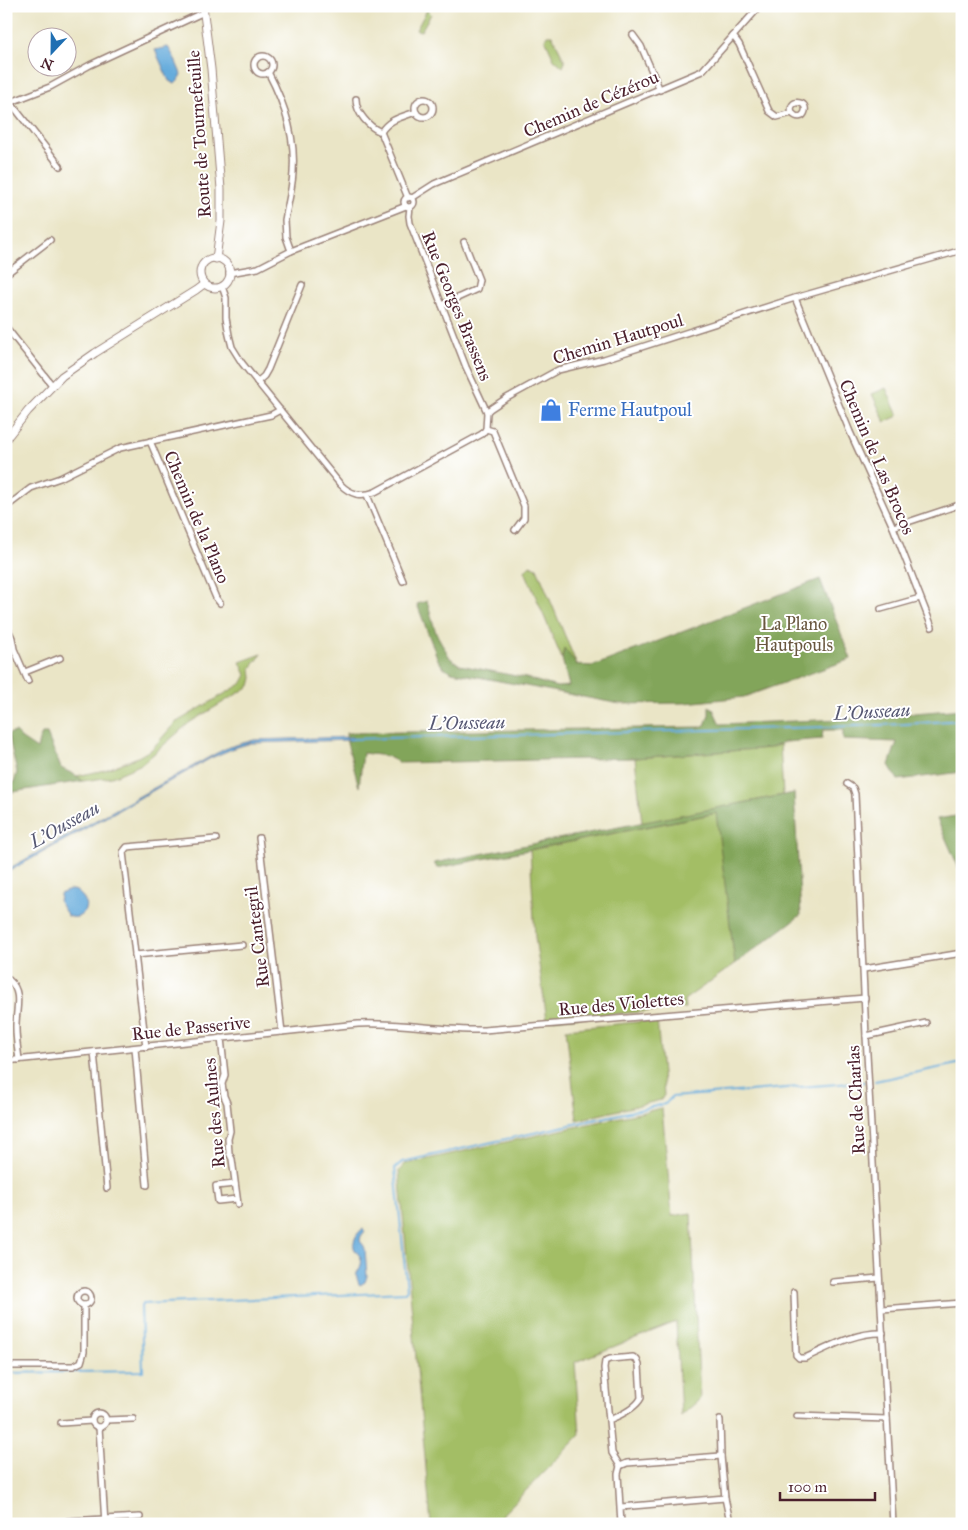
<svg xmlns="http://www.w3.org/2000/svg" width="968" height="1530" font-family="'IM FELL Great Primer',serif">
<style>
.green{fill:#a3be65;stroke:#766e48}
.forest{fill:#82a55a;stroke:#666242}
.water{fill:#66acdc;stroke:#586684}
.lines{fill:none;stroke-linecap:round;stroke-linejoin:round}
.stream{stroke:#66acdc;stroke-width:2}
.street-casing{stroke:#9a8278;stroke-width:8}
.secondary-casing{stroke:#9a8278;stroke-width:9}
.street{stroke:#fff;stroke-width:5}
.secondary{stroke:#fff;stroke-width:7}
.labels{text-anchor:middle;stroke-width:4;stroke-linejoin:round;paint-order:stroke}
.street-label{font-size:18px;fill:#4a1f2b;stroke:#fff}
.shop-label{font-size:18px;fill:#366cbe;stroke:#fff;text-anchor:start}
.park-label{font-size:18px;fill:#69573f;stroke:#fff}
.water-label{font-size:19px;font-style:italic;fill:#555772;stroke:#fff}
</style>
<rect width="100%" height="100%" fill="#fff"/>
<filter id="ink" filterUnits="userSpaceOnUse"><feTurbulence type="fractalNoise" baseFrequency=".02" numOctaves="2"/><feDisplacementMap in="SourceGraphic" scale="10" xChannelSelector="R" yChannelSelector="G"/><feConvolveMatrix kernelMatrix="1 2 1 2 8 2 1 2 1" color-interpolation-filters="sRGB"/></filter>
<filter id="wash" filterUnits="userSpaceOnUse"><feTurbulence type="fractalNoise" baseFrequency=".0096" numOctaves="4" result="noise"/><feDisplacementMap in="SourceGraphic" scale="20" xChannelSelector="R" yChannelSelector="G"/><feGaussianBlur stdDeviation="1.12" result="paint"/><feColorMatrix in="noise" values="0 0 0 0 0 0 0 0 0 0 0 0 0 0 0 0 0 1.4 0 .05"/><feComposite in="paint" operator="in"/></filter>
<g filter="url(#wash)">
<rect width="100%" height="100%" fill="#eae5c6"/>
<g class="green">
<path d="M427 10 431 14 421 31 416 30Z"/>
<path d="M547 35H552L565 61 563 67 554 59 545 39Z"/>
<path d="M886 388 898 416 885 422 872 394Z"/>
<path d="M530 565 537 568 577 665 564 649 562 659 525 571Z"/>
<path d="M262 654 251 668 252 678 250 686 189 723 142 764 112 777 83 781 77 776 105 770 138 757 152 749 175 723 241 684 246 675 240 662Z"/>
<path d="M780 744 783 795 642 823 635 758 770 748Z"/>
<path d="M717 813 735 964 684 1000 685 1008 547 1020 535 937 530 850Z"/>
<path d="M657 1020 664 1095 661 1100 577 1120 566 1029Z"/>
<path d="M662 1108 672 1216 691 1213 700 1399 681 1416 676 1322 575 1362 580 1435 503 1514 501 1524H431L399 1171 405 1164Z"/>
</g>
<g class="forest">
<path d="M820 579 851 659 744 697 685 703 620 704 452 672 443 667 438 660 417 604 427 601 436 633 450 658 460 665 526 678 557 687 569 686 562 659 564 648 577 665 593 666Z"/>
<path d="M709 706 713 709 720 724 843 719 962 709V772L898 780 889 765 897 742 843 740V730H823L822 739 786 742 770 748 635 758 401 763 386 756 363 753 359 787 347 743 346 733 700 727 705 725 709 715Z"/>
<path d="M15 732 22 739 37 749 39 740 42 734H47L61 768 77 776 83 781 6 793V784L14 783 17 772 8 734Z"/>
<path d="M794 793 801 915 735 964 716 813 437 868 434 863Z"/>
<path d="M962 815V873H961L937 819Z"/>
</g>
<g class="water">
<path d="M168 47 174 57 181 74 178 81 175 84 169 81 155 50Z"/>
<path d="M352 737V740L251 743 234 748 211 758 6 873V870L10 868 215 754 229 747 254 740Z"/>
<path d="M70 890C76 890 77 891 81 895 92 906 82 922 68 916L59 902 60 894Z"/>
<path d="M363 1229 365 1231 361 1236 360 1241 364 1246 365 1249 367 1276 365 1282 360 1285 359 1284C354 1271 358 1274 361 1265 363 1258 358 1254 355 1250 351 1243 357 1232 363 1229Z"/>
</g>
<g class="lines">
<g class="stream">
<path d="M350 739 827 727 905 724 962 720"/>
<path d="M875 1081 962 1063"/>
<path d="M6 1373 143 1371 141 1306 143 1304 405 1292 407 1289 395 1168 402 1162 665 1104 672 1097 864 1082"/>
</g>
</g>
</g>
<g filter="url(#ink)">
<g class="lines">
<defs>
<g id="street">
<path d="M633 35 641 46 660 90"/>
<path d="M733 36 739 44 769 111 777 117 792 113C803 125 811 105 800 103 792 101 790 108 792 113"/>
<circle cx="263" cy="65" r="9"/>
<path d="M268 72C285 104 296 137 293 173 292 189 288 204 285 220L286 237 291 251"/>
<path d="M356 99C356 113 369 127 381 132L408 198"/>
<circle cx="424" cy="108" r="9"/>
<path d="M10 102 60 166"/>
<path d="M6 104 50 87 90 65 204 12"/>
<path d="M381 132C389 119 402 117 416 112"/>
<circle cx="409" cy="202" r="5"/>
<path d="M412 198 434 184 702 71 760 6"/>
<path d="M410 207 409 216 410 223 466 367 487 412"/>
<path d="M229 273 258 268 291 251 406 206"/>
<path d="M6 274 50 240"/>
<path d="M222 286 226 298V318L229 335 232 347 242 363 340 484C351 495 361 497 375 492L482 434 486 429 487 412 490 409 505 399 558 370 604 359 795 298 962 250"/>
<path d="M795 298 850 432 893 527 932 627"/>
<path d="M442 305 477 289 479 280 464 242"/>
<path d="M6 327 52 385"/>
<path d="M257 382 264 376 268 369 302 285"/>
<path d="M486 429 493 431 524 506V518L515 530"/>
<path d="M150 441 216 598 220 603"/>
<path d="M367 495 403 581"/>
<path d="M6 507 31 488 60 478 120 448 271 415 280 410"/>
<path d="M893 527 962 504"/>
<path d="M881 609 920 598"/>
<path d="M6 625 12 638 14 649 28 681"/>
<path d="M25 672 60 658"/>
<path d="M847 784 853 788 855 794 866 1036 893 1524"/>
<path d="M259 838 282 1032"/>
<path d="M135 955 242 945"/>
<path d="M864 969 962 953"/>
<path d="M9 980C24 993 15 1011 16 1029 16 1039 18 1050 19 1060"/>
<path d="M866 1036 926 1023"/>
<path d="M221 1038 225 1075 222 1084 224 1096 227 1103 230 1131 228 1139 229 1153 232 1159 238 1204"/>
<path d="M146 1047 123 852 127 847 216 839"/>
<path d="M135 1048 147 1185"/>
<path d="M94 1052 107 1188"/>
<path d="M6 1061 358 1024C401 1022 442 1031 484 1030L865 998"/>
<path d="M235 1184 216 1186 218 1201 237 1199"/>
<path d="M833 1282 879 1278"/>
<circle cx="84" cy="1298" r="7"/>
<path d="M794 1292 796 1355 799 1358H805C830 1347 854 1332 883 1333"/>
<path d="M882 1309 962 1303"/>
<path d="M6 1366H73L81 1362 84 1352V1305"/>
<circle cx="99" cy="1420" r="7"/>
<path d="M797 1416 887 1419"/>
<path d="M106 1420 133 1419"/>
<path d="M609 1420C619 1416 636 1408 641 1398L639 1365 637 1360 633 1357 610 1359 605 1361 604 1368 612 1453 620 1466"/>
<path d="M720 1420 721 1456"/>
<path d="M61 1423 92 1421"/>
<path d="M99 1427 105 1524"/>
<path d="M725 1498 729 1517"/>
<path d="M621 1507 725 1498 721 1456 627 1463 620 1466 618 1474 621 1524"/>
<path d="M68 1521 140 1517"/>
</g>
<g id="secondary">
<path d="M203 6 211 69 221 189V221L216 259"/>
<circle cx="215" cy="273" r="15"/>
<path d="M6 439 28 411 62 376 95 353 196 290 204 284"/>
</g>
</defs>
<use href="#street" class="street-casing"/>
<use href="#secondary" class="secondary-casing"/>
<use href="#street" class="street"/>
<use href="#secondary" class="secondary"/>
</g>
</g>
<defs>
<symbol id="shop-bare" viewBox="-9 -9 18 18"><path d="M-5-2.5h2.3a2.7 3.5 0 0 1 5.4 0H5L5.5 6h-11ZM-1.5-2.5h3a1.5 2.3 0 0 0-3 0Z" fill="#3f7fe0" stroke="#fff" stroke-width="2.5" paint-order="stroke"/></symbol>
</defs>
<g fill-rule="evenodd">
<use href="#shop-bare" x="535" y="394" width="32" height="32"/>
</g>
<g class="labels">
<g class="street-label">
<text transform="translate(591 104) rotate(-23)" y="6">Chemin de Cézérou</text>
<text transform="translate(199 134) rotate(-94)" y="6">Route de Tournefeuille</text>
<text transform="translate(457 306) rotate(68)" y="6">Rue Georges Brassens</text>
<text transform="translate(618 339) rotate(-17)" y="6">Chemin Hautpoul</text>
<text transform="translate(877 457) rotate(67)" y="6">Chemin de Las Brocos</text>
<text transform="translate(197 517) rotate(67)" y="6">Chemin de la Plano</text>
<text transform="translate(257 937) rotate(-97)" y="6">Rue Cantegril</text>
<text transform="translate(621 1004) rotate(-5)" y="6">Rue des Violettes</text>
<text transform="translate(191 1028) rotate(-6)" y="6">Rue de Passerive</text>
<text transform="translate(856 1100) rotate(-93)" y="6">Rue de Charlas</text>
<text transform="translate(214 1113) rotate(-95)" y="6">Rue des Aulnes</text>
</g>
<g class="shop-label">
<text x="568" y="416">Ferme Hautpoul</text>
</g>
<g class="park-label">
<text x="794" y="630">La Plano<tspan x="794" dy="21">Hautpouls</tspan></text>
</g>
<g class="water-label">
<text transform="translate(872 711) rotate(-3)" y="7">L'Ousseau</text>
<text transform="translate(467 722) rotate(-1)" y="7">L'Ousseau</text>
<text transform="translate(64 824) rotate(-29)" y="7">L'Ousseau</text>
</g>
</g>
<rect width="968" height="1530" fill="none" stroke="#fff" stroke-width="25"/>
<g transform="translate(52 52) rotate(202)"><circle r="24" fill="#ffffff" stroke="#b7a5aa"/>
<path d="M0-4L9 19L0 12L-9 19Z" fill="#1f6fb2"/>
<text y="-8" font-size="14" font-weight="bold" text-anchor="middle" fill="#4a1f2b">N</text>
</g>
<path d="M780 1492v8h95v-8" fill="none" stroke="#4a1f2b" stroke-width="2.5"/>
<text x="788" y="1492" font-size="15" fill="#4a1f2b" stroke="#ffffff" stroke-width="4" paint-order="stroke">100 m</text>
</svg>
